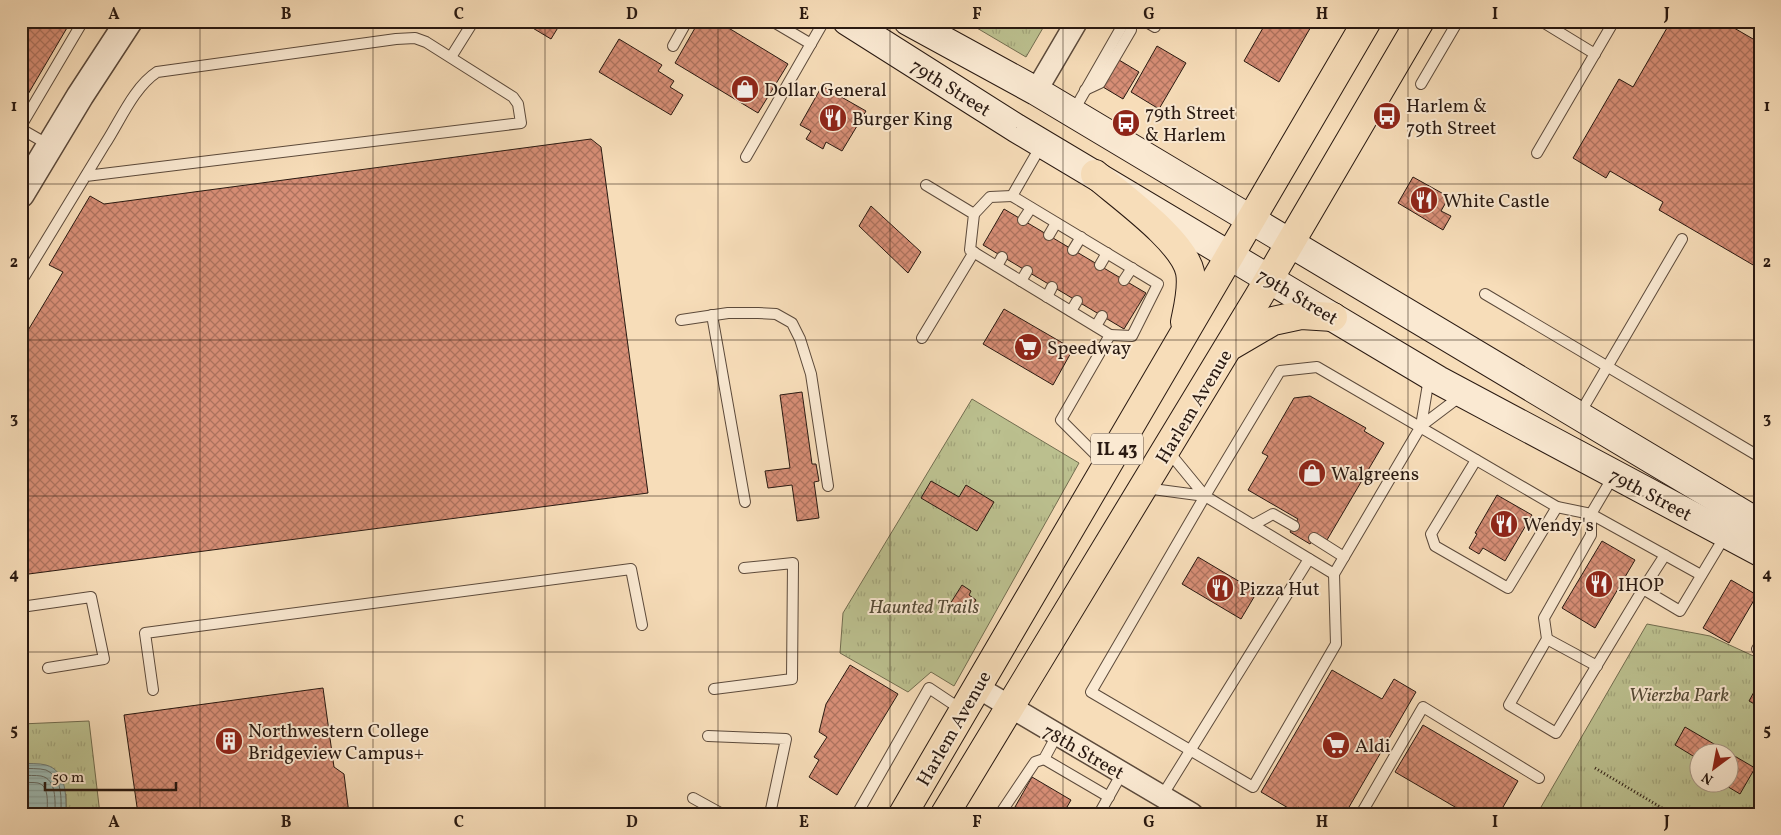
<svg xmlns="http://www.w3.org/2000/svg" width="1781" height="835" font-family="Vollkorn,serif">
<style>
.grass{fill:url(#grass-tufts);stroke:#726d50;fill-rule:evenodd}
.water{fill:url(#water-rules);stroke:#6f7a73}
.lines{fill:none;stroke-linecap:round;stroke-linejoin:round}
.shore{stroke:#646a62;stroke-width:1}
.building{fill:url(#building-cross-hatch);stroke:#291911}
.service-casing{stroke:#5c4a3b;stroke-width:12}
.minor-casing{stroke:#5c4a3b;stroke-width:24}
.tertiary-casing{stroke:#5c4a3b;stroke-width:29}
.secondary-casing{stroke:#291911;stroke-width:30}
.primary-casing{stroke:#291911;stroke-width:30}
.path{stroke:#291911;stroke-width:3;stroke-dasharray:1 2.5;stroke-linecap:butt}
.service{stroke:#fae9d2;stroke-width:10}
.minor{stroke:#fae9d2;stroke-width:21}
.tertiary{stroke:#fae9d2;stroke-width:26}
.secondary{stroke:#fae9d2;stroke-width:28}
.primary{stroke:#f7ddb9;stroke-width:28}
.grid{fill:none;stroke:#291911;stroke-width:1;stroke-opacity:0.55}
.labels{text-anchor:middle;stroke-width:4;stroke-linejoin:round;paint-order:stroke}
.shield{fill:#fae9d2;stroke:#68574b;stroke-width:1}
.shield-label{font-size:18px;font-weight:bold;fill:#291911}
.street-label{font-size:19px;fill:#291911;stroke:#fae9d2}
.poi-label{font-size:19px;fill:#291911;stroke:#fae9d2;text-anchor:start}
.park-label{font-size:19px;font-style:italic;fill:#554b37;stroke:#fae9d2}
.neatline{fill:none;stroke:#291911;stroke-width:2}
.grid-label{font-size:16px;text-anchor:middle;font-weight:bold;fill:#291911}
</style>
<defs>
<pattern id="grass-tufts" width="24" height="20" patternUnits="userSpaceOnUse" patternTransform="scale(1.25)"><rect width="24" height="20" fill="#bcc190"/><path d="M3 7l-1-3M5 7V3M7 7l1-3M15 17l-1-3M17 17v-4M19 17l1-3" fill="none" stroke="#a2a57b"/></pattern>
<pattern id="water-rules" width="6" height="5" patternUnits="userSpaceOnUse" patternTransform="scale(1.25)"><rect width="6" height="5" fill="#9ebbb4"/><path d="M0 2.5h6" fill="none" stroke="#88a09a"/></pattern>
<pattern id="building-cross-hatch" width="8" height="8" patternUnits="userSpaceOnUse" patternTransform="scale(1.25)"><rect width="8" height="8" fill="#d78e76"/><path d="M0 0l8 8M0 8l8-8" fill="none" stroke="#ae735f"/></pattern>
</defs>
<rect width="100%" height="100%" fill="#f7ddb9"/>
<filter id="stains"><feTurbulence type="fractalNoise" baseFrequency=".004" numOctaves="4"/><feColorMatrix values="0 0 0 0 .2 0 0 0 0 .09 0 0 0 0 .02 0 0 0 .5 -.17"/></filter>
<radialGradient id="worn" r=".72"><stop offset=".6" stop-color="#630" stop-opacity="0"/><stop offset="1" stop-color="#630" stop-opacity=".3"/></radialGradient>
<g class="grass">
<path d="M965 21H1047L1026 57Z"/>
<path d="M972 399 1079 463 954 686 931 672 908 692 840 653 843 613Z"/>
<path d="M1647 624 1710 636 1760 659V814H1537ZM1698 752H1728V782H1698Z"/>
<path d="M89 721 100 814H66V794L29 764 21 763V724Z"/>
</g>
<path class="water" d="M21 763C29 764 39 763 46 765 67 771 66 796 66 814H21Z"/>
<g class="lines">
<g class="shore">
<path d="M21 768C29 769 39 768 46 770 63 778 61 798 61 814"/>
<path d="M21 775C28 776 35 775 41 776 57 779 55 802 55 814"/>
<path d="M21 782C27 783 33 782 38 783 50 786 47 805 47 814"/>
</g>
</g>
<g class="building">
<path d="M23 21H71L24 101 21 100V24Z"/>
<path d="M521 21H562L551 39Z"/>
<path d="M699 21H717L788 64 758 113 675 63Z"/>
<path d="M1267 21H1306L1312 25 1279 82 1244 61Z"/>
<path d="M1671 21H1722L1760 43V269L1659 210 1663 202 1610 171 1606 178 1573 158 1619 79 1633 87Z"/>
<path d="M619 39 662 65 658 71 674 81 670 87 683 95 671 115 599 72Z"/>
<path d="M1157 46 1186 63 1159 109 1131 92Z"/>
<path d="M1119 60 1139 72 1123 99 1103 87Z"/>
<path d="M822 86 866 111 842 151 826 142 823 149 806 139 811 131 800 125Z"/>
<path d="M591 139 601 147 648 493 21 575V342L63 272 49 265 90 196 104 204Z"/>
<path d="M1413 177 1449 197 1441 211 1451 216 1443 230 1398 203Z"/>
<path d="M871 206 921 252 908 273 859 226Z"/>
<path d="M1004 209 1146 293 1124 329 983 245Z"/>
<path d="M1004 309 1073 349 1053 385 983 344Z"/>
<path d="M802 392 812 464H816L819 481 814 482 819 518 797 521 792 485 768 488 765 471 790 468 780 395Z"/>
<path d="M1310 396 1366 428 1364 431 1384 443 1327 540 1316 534 1310 544 1290 532 1298 519 1248 490 1268 456 1262 453 1294 398Z"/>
<path d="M931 481 959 497 966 485 994 502 977 531 921 498Z"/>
<path d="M1497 495 1532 515 1505 561 1483 548 1479 554 1469 548 1477 534 1475 533Z"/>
<path d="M1602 541 1635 560 1595 628 1562 608Z"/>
<path d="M1198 557 1257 592 1241 619 1182 584Z"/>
<path d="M1731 580 1757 595 1729 643 1703 628Z"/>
<path d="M962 585 971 591 969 595 976 600 967 614 950 604Z"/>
<path d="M850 665 898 694 837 795 809 777 819 760 814 757 827 737 819 732 826 704Z"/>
<path d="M1332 670 1382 699 1394 679 1416 692 1345 814H1310L1298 807 1295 812 1261 792Z"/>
<path d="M1760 681V707L1749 701Z"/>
<path d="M323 688 334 767 344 774 349 814H138L124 715Z"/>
<path d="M1423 725 1518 781 1499 814H1467L1395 772Z"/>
<path d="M1685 727 1755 768 1740 794 1720 782H1728V752H1698V759L1675 745Z"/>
<path d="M1032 777 1071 800 1063 814H1011Z"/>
</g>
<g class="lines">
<defs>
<g id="service">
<path d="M772 21 811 44"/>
<path d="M1145 21 1155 27"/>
<path d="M1541 21 1595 54"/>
<path d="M673 46 687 21"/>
<path d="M451 57 471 25"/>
<path d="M1421 84 1458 21"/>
<path d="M1085 90 1100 83 1131 30 1130 21"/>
<path d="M1073 112 1125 21"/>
<path d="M21 126 83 21"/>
<path d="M21 129 49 145"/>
<path d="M1042 144 1012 196 1158 284 1132 336 1110 335"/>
<path d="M1537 153 1614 21"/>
<path d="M746 157 824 21"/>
<path d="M926 185 974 214 970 250 1110 335 1061 420 1106 465"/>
<path d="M974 214 990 197 1012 196"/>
<path d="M1023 220 1031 208"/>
<path d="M1049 235 1056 223"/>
<path d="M1073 250 1081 237"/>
<path d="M1100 265 1107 253"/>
<path d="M997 266 1002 257"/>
<path d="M1124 280 1132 268"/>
<path d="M1021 281 1027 271"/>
<path d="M21 282C49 236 77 190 105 144 120 121 134 87 157 72L396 39 415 38 426 42 513 97 518 104 521 123 86 176"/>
<path d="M1485 294 1760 457"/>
<path d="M1047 297 1052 287"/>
<path d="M1071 311 1077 301"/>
<path d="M712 315 745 502"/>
<path d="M681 320 728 313H758L776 314 792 323 800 339 811 374 828 486"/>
<path d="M1096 326 1102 316"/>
<path d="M922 338 974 252"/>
<path d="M1429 378 1421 426 1462 395"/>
<path d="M1579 415 1682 239"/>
<path d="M1421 426 1334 574 1205 496 1280 371 1317 367 1557 507 1591 514 1701 575"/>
<path d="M1476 460 1431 534 1435 546 1508 588 1557 507"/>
<path d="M1614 475 1591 514V535L1544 618 1547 639 1509 705 1556 733 1643 589 1680 611 1725 536"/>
<path d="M1145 488 1205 496 1168 451"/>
<path d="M1205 496 1091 692 1253 787 1336 644 1334 574"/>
<path d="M1253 525 1273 514 1294 526"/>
<path d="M1314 538 1344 557"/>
<path d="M1643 589 1665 555"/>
<path d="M21 607 91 597 104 659 48 668"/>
<path d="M1547 639 1597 666"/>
<path d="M1757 649 1760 645"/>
<path d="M714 689 792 679 793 563 744 568"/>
<path d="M153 690 145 633 631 569 642 625"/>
<path d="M708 736 786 739 770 814"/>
<path d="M1044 759 1109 797"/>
<path d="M1162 796 1309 559"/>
<path d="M693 798 722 814"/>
<path d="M857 814 929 688 962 710"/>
<path d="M1000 814 1035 762 1044 759 1057 735"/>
<path d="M1099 814 1122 773"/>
<path d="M1361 814 1423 707 1539 778"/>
</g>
<g id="minor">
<path d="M1036 91 1077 21"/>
<path d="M977 687 1192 814"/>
</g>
<path id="tertiary" d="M21 194 80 96 129 21"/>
<g id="secondary">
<path d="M847 21 1016 128 1438 380 1760 552"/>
<path d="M908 21 1036 91 1760 524"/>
</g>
<g id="primary">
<path d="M1095 174C1120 196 1183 240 1190 272 1193 288 1188 307 1185 322"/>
<path d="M1232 345 1273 321 1301 315 1333 317"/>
<path d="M903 814 1367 21"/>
<path d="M945 814 1259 296 1420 21"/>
</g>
</defs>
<use href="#service" class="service-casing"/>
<use href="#minor" class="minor-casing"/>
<use href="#tertiary" class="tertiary-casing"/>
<use href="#secondary" class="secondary-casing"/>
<use href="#primary" class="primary-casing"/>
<g class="path">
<path d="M1595 768 1672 814"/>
<path d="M1759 814 1760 813"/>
</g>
<use href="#service" class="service"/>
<use href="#minor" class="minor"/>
<use href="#tertiary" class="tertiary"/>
<use href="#secondary" class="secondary"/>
<use href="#primary" class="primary"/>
</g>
<path class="grid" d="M200 21V814M373 21V814M545 21V814M718 21V814M890 21V814M1063 21V814M1236 21V814M1408 21V814M1581 21V814M21 184H1760M21 340H1760M21 496H1760M21 652H1760"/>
<defs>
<symbol id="shop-disc" viewBox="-11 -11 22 22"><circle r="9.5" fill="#8f2418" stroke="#fae9d2"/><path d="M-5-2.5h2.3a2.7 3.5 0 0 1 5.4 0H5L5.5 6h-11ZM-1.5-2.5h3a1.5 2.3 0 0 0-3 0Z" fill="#fff"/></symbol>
<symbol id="bus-disc" viewBox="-11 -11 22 22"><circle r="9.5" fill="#8f2418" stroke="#fae9d2"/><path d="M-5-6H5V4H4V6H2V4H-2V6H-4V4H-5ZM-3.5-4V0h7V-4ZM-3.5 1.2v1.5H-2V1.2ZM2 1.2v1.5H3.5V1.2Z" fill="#fff"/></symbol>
<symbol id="restaurant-disc" viewBox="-11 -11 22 22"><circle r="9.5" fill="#8f2418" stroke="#fae9d2"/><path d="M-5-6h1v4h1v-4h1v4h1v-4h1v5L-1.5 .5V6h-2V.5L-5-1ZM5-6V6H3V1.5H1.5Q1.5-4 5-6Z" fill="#fff"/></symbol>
<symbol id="supermarket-disc" viewBox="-11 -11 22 22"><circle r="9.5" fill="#8f2418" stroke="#fae9d2"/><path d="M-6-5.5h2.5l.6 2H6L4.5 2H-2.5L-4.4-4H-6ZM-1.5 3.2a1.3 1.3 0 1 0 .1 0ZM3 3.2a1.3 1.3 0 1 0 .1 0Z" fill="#fff"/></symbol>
<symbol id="building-disc" viewBox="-11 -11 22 22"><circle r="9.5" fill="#8f2418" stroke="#fae9d2"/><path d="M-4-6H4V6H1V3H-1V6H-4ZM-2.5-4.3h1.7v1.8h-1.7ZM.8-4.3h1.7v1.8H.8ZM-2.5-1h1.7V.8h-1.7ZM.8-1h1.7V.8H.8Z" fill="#fff"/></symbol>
</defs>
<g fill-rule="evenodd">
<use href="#shop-disc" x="729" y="73" width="32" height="32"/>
<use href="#bus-disc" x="1371" y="100" width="32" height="32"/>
<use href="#restaurant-disc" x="817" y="102" width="32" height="32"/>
<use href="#bus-disc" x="1110" y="107" width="32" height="32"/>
<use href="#restaurant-disc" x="1408" y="184" width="32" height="32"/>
<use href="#supermarket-disc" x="1012" y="331" width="32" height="32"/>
<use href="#shop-disc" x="1296" y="457" width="32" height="32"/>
<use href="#restaurant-disc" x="1488" y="508" width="32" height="32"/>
<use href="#restaurant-disc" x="1583" y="568" width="32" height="32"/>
<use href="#restaurant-disc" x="1204" y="572" width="32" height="32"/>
<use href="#building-disc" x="213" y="725" width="32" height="32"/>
<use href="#supermarket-disc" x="1320" y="729" width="32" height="32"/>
</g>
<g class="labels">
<rect class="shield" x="1091" y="433.5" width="52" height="31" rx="4"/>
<g class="shield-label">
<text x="1117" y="455">IL 43</text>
</g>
<g class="street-label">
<text transform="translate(951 87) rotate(32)" y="7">79th Street</text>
<text transform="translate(1298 296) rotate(31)" y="7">79th Street</text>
<text transform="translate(1193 406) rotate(-59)" y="7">Harlem Avenue</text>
<text transform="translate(1651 494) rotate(28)" y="7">79th Street</text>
<text transform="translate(953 728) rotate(-60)" y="7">Harlem Avenue</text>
<text transform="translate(1084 751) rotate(30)" y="7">78th Street</text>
</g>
<g class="poi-label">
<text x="764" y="96">Dollar General</text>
<text x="1406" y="112">Harlem &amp;<tspan x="1406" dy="22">79th Street</tspan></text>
<text x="1145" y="119">79th Street<tspan x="1145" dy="22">&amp; Harlem</tspan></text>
<text x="852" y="125">Burger King</text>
<text x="1443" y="207">White Castle</text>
<text x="1047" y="354">Speedway</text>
<text x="1331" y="480">Walgreens</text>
<text x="1523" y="531">Wendy's</text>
<text x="1618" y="591">IHOP</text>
<text x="1239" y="595">Pizza Hut</text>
<text x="248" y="737">Northwestern College<tspan x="248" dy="22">Bridgeview Campus+</tspan></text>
<text x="1355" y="752">Aldi</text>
</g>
<g class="park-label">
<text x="924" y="613">Haunted Trails</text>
<text x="1679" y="701">Wierzba Park</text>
</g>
</g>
<rect width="1781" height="835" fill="none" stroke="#f7ddb9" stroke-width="55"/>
<g transform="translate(1714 768) rotate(212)"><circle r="24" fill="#fae9d2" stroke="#a69685"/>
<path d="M0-4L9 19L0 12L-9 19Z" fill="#8f2418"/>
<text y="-8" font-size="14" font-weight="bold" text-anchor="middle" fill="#291911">N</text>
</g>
<path d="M45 782v8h131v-8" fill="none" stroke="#291911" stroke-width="2.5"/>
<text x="52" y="782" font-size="15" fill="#291911" stroke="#fae9d2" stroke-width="4" paint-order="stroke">50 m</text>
<rect x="28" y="28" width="1726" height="780" class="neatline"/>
<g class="grid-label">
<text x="114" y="19">A</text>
<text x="286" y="19">B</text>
<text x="459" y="19">C</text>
<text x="632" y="19">D</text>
<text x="804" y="19">E</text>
<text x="977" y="19">F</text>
<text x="1149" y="19">G</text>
<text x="1322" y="19">H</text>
<text x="1495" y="19">I</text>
<text x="1667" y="19">J</text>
<text x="14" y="111">1</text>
<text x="1767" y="111">1</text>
<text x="14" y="267">2</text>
<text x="1767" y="267">2</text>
<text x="14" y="423">3</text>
<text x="1767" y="423">3</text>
<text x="14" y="579">4</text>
<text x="1767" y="579">4</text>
<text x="14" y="735">5</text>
<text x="1767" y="735">5</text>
<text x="114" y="827">A</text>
<text x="286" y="827">B</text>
<text x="459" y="827">C</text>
<text x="632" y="827">D</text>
<text x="804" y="827">E</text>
<text x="977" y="827">F</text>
<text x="1149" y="827">G</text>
<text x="1322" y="827">H</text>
<text x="1495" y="827">I</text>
<text x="1667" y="827">J</text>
</g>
<rect width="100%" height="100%" filter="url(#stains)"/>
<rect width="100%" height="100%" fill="url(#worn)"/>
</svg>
